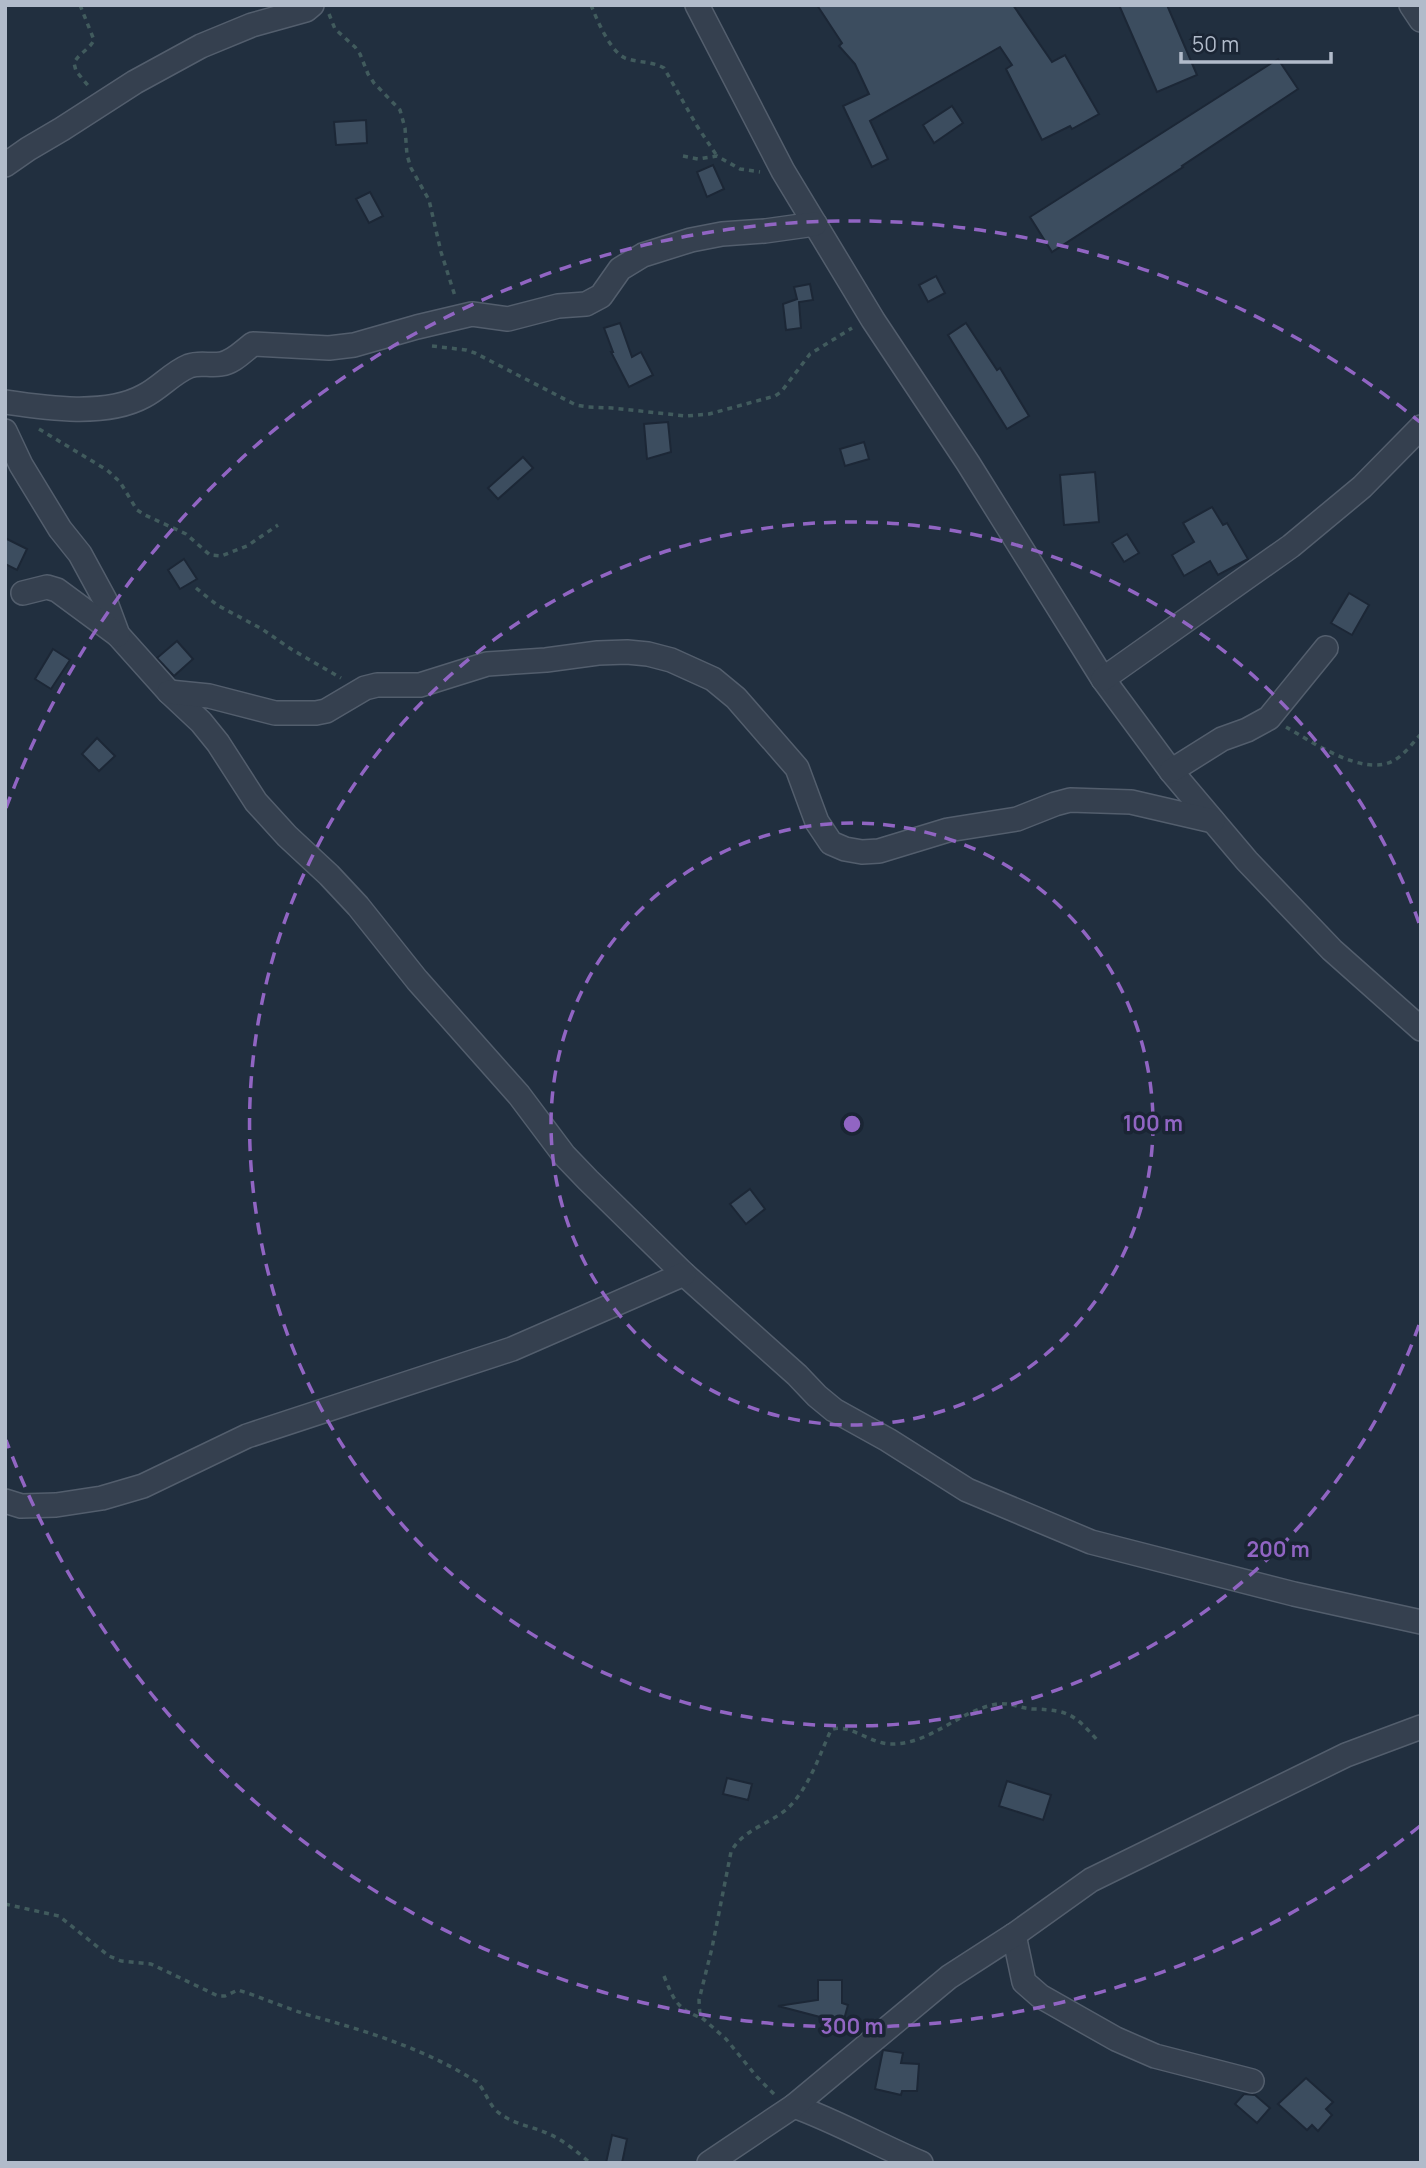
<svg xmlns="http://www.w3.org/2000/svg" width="1426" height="2168" font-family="Manrope,sans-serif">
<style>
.building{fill:#3c4d5f;stroke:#1c2736;stroke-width:2}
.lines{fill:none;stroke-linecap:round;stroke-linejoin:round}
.minor-casing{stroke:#535e6d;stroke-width:26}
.path{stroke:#415b5d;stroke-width:3.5;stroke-dasharray:5 5;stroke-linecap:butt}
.minor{stroke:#35404f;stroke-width:23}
.ring{fill:none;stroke:#9165c3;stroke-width:3.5;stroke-dasharray:12 9}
.centre{fill:#9165c3;stroke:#1a2534;stroke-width:3.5}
.ring-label{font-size:21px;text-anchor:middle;font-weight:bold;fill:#9165c3;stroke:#1a2534;stroke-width:7;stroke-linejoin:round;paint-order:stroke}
</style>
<rect width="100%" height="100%" fill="#212f3f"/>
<g class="building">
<path d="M817 5H1013L1052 62 1065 55 1099 114 1072 129 1070 126 1042 140 1006 69 1012 65 1000 47 870 121 888 159 872 167 843 106 869 94 855 64 839 46 842 43Z"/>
<path d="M1119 5H1167L1197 75 1157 92Z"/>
<path d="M1278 59 1298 89 1182 166 1183 167 1052 252 1030 217Z"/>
<path d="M952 106 963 123 934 143 923 125Z"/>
<path d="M366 120 367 143 336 145 334 122Z"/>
<path d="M713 165 724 189 707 197 697 172Z"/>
<path d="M370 192 383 216 369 223 356 199Z"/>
<path d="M936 276 945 293 928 302 919 285Z"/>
<path d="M810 284 813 300 799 302 801 328 786 330 783 304 797 299 794 287Z"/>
<path d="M620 323 632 357 641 352 653 375 629 387 611 352H613L604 328Z"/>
<path d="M966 323 997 370 1000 368 1029 416 1007 429 948 335Z"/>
<path d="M668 422 671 452 647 459 644 424Z"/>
<path d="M864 442 869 459 845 466 840 449Z"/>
<path d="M523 457 533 468 498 499 488 488Z"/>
<path d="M1095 472 1099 522 1064 525 1060 475Z"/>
<path d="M1212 507 1223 525 1227 523 1248 559 1218 575 1210 561 1184 576 1172 555 1194 542 1183 523Z"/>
<path d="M1127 534 1139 553 1124 562 1112 543Z"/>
<path d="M5 538 27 549 17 570 5 564Z"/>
<path d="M184 559 197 579 180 589 168 570Z"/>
<path d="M1349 593 1369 605 1352 635 1331 623Z"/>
<path d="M177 641 193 659 174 676 157 658Z"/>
<path d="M53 649 70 660 51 689 35 679Z"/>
<path d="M97 738 115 756 99 771 82 754Z"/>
<path d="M750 1189 765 1209 746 1224 730 1204Z"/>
<path d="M727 1778 752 1784 748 1800 723 1794Z"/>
<path d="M1007 1781 1051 1795 1043 1820 999 1806Z"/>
<path d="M818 1980H842V2003L848 2005 843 2023 778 2006 818 2000Z"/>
<path d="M883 2050 903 2053 901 2063 919 2064 917 2091H902L901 2095 875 2089Z"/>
<path d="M1306 2078 1333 2102 1326 2109 1332 2115 1318 2131 1312 2125 1307 2130 1278 2104Z"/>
<path d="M1244 2094 1255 2095 1270 2108 1257 2123 1235 2104Z"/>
<path d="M612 2135 627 2139 622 2163H606Z"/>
</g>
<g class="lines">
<defs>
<g id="minor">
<path d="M697 5 783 171 873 320 968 463 1103 679 1171 771 1247 861 1332 950 1421 1029"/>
<path d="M1411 5 1421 20"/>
<path d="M5 165 28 149 62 129 135 82 201 46 252 25 306 10 312 5"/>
<path d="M5 402C46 408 106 417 144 396 160 388 172 373 189 366 200 362 210 366 221 364 234 362 243 351 253 344L329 348 354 345 417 327 472 314 508 319 558 306 586 304 601 296 620 269 643 255 691 240 722 234 765 231 815 224"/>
<path d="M5 431 21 465 60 529 80 554 105 600 118 635 169 692 201 722 218 743 256 802 287 836 329 875 358 906 417 980 519 1095 564 1155 588 1180 684 1274 797 1375 817 1396 834 1410 888 1440 967 1490 1091 1542 1294 1594 1421 1622"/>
<path d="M23 593 47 587 57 590 118 635"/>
<path d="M1103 679 1291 546 1362 487 1421 427"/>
<path d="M169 692 209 696 275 713H316L326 711 365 688 377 685H420L487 664 546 660 598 653 627 652 648 654 671 660 713 679 736 698 797 768 817 822 831 843 845 849 862 852 879 851 948 830 1017 819 1055 804 1070 800 1131 802 1213 821"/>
<path d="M1171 771 1222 739 1247 730 1269 718 1326 648"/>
<path d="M5 1501 21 1506 56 1505 102 1498 143 1486 247 1436 512 1349 684 1274"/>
<path d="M1014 1935 1024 1982 1040 1996 1116 2039 1155 2056 1252 2081"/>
<path d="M794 2106C838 2122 878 2145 921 2163"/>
<path d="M709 2163 794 2106 949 1977 1014 1935 1091 1880 1346 1755 1421 1727"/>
</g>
</defs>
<use href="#minor" class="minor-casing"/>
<g class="path">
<path d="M80 5 94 40C89 50 79 53 74 63L76 71 90 88"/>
<path d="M591 5C597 20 610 51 625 58 638 63 652 61 664 68L697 126 717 156"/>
<path d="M329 14 335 29 355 47 360 54 368 74 374 83 400 110 405 128 407 155 411 168 429 200 441 252 455 296"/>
<path d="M683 156 698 159 717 156 740 169 760 172"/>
<path d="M432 346 466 350 475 353 576 405 588 407 612 408 686 416 709 414 775 396 781 392 810 354 852 328"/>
<path d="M39 429 107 470 120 482 137 510 145 515 186 534 210 555 221 556 247 546 278 525"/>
<path d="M196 588 217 605 262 629 291 649 341 678"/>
<path d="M1286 727C1312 742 1363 777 1393 761 1403 756 1413 743 1421 734"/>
<path d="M5 1904 59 1916 109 1956 121 1961 151 1964 218 1996H225L238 1990C261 1997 283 2007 305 2014 366 2031 424 2048 477 2082 486 2091 489 2106 499 2113 515 2125 532 2126 549 2134 563 2140 579 2153 590 2163"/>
<path d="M664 1976C673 1998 676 2008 699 2017"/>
<path d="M774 2094 757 2077 726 2039 700 2016 699 2000 712 1948 731 1852C742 1829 772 1824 790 1806 810 1785 819 1756 831 1730 848 1722 872 1745 892 1744 931 1744 960 1710 997 1704 1010 1702 1021 1709 1034 1709 1069 1710 1075 1715 1098 1741"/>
</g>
<use href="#minor" class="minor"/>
</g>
<g class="ring">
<circle cx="852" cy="1124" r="301"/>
<path d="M1419 1325A602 602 0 1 1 1419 923"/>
<path d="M1420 1826A903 903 0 0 1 6 1440M6 808A903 903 0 0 1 1420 422"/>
</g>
<circle cx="852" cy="1124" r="10" class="centre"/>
<g class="ring-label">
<text x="1153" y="1131">100 m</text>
<text x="1278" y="1557">200 m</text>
<text x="852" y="2034">300 m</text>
</g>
<rect width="1426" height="2168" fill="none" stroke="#b1bbca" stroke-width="14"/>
<path d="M1181 52v10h150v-10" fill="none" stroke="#b1bbca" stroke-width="3.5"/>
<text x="1192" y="52" font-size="21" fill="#b1bbca" stroke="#1a2534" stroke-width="5" paint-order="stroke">50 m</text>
</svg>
